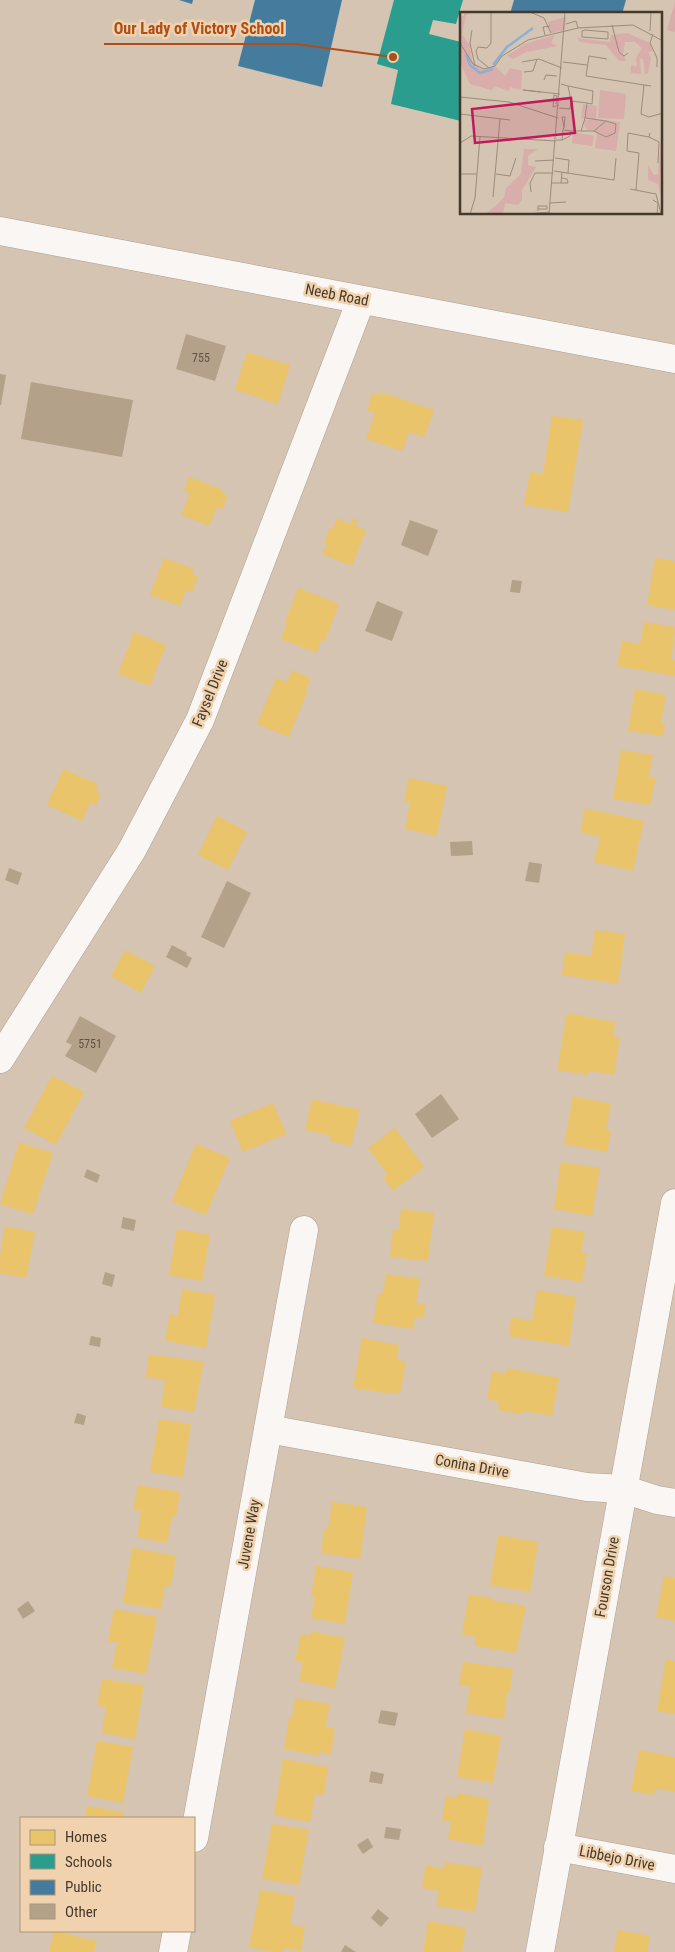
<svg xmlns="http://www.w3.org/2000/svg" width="675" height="1952" font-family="'Roboto Condensed',sans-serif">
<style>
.green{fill:#d9ada9}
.homes{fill:#e9c46a}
.schools{fill:#2a9d8f}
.public{fill:#457b9d}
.building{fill:#b3a189}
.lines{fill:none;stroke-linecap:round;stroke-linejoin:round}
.minor-casing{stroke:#afa192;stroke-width:29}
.minor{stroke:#f9f6f3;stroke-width:28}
.labels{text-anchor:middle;stroke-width:5;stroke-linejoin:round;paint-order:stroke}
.number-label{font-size:12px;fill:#605342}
.street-label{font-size:15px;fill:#45392b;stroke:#f0d2ae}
.inset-river{fill:none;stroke:#8ab0d8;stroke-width:2.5}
.inset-road{fill:none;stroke:#9b8c7b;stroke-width:1}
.view{fill:#c2185b;fill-opacity:0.15;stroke:#c2185b;stroke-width:2.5}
.inset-edge{fill:none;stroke:#45392b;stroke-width:2.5}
.leader{fill:none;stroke:#af4e17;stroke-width:2}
.callout-dot{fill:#af4e17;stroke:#f0d2ae;stroke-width:2}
.callout-label{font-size:16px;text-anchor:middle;font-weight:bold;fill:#af4e17;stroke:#f0d2ae;stroke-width:5;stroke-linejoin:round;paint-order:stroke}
</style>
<rect width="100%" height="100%" fill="#d4c4b1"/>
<path class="green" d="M675 2V32L667 30Z"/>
<g class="homes">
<path d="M247 352 290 365 278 404 235 390Z"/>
<path d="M381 392 434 410 424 437 409 432 402 451 366 439 375 413 367 410 372 393 380 395Z"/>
<path d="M552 416 583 420 568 512 524 505 530 472 543 474Z"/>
<path d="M189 477 223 490 222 493 228 496 222 509 217 507 209 526 181 515 190 493 184 491Z"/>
<path d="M337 518 350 524 353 518 358 520 355 526 366 530 352 566 322 554 327 544 324 543 330 528 333 529Z"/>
<path d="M164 558 194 569 192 574 198 576 192 593 186 590 180 606 150 595Z"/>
<path d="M655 558 675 561V610L647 605Z"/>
<path d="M298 588 339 604 325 641 322 639 317 653 281 639 287 623 285 622Z"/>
<path d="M644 622 675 627 671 660H675V676L617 666 622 641 640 644Z"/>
<path d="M134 632 166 645 150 686 118 674Z"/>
<path d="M292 670 310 678 306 689 308 690 289 737 257 724 276 678 287 682Z"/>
<path d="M635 689 666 695 661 723 665 724 663 736 628 731Z"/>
<path d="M621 750 653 755 649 777 656 778 650 805 613 799Z"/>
<path d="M63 769 98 784 95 790 101 793 96 805 90 803 82 821 47 805Z"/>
<path d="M409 778 447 786 437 836 405 829 410 802 404 801Z"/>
<path d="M585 808 644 821 633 871 594 862 600 837 580 832Z"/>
<path d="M217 816 247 832 228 870 198 855Z"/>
<path d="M595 930 625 934 618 984 562 975 565 952 591 956Z"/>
<path d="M125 950 155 966 141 993 111 976Z"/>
<path d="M567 1013 615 1022 613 1037 620 1038 614 1075 590 1071 587 1075 557 1070Z"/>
<path d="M52 1076 84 1092 56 1145 24 1128Z"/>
<path d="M573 1096 611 1104 606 1130 611 1131 607 1152 564 1144Z"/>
<path d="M312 1099 360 1110 351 1146 330 1141 331 1136 305 1130Z"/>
<path d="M273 1103 286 1134 243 1152 230 1121Z"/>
<path d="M395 1128 424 1167 393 1191 383 1178 388 1175 368 1148Z"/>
<path d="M19 1142 53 1153 33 1214 0 1204Z"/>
<path d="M196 1144 230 1158 206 1215 172 1201Z"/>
<path d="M561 1162 600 1168 592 1216 554 1209Z"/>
<path d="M401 1209 434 1213 428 1261 390 1257 393 1229 399 1230Z"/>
<path d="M5 1226 35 1232 26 1278 0 1273V1255Z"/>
<path d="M552 1227 585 1232 581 1253 587 1254 582 1282 544 1276Z"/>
<path d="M177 1229 210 1235 202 1281 169 1275Z"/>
<path d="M386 1274 420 1279 416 1303 425 1304 424 1318 415 1317 413 1329 373 1323 378 1293 383 1294Z"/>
<path d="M182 1289 215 1295 206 1348 165 1341 170 1314 178 1316Z"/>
<path d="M537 1290 576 1297 569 1346 509 1336 511 1317 532 1321Z"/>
<path d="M362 1338 399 1345 397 1360 406 1362 400 1394 391 1392V1394L353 1388Z"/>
<path d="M149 1354 204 1362 194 1412 161 1407 165 1380 146 1377Z"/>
<path d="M507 1368 559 1378 552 1416 523 1411 522 1414 498 1410 499 1402 487 1399 492 1371 506 1374Z"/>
<path d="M159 1419 191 1424 183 1477 150 1472Z"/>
<path d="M138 1485 180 1492 176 1517 172 1516 167 1543 137 1537 141 1511 133 1509Z"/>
<path d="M332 1502 367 1507 360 1559 321 1553 324 1529H328Z"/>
<path d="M498 1535 538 1542 530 1592 490 1585Z"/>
<path d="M132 1548 176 1556 171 1586 165 1585 161 1609 123 1603Z"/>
<path d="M316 1566 353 1572 345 1624 311 1618 315 1597 311 1596Z"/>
<path d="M664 1576 675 1578V1621L656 1617Z"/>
<path d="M469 1594 491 1598V1600L526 1606 516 1653 475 1646 476 1637 462 1634Z"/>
<path d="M114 1609 157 1617 146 1674 112 1668 117 1642 108 1641Z"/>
<path d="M311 1631 345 1638 335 1688 299 1681 303 1663 295 1661 301 1634 310 1636Z"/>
<path d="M666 1659 675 1661V1714L657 1711Z"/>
<path d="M463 1662 513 1669 510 1692H507L504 1719 466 1713 470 1686 459 1685Z"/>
<path d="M102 1679 144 1685 135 1739 102 1733 106 1707 97 1705Z"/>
<path d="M295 1698 330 1704 326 1727 335 1729 331 1754 320 1752V1756L284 1749 289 1717 292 1718Z"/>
<path d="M465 1729 501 1736 493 1783 457 1777Z"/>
<path d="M97 1741 133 1747 123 1803 87 1796Z"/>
<path d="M639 1750 675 1757V1792L655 1788 654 1795 631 1791Z"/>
<path d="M283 1759 328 1767 324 1795 315 1794 310 1822 274 1815Z"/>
<path d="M458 1793 489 1799 483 1846 448 1839 451 1822 442 1820 446 1796 457 1798Z"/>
<path d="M87 1806 124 1812 122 1818H85Z"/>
<path d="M272 1824 309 1830 299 1885 262 1879Z"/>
<path d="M445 1862 482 1868 475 1912 437 1906 439 1891 422 1888 426 1865 444 1869Z"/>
<path d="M260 1890 295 1896 290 1924 305 1927 301 1951 284 1948 283 1952H277L249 1947Z"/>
<path d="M428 1921 466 1928 462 1952H423Z"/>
<path d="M618 1930 650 1936 647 1952H614Z"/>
<path d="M54 1931 97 1941 94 1952H49Z"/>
</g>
<path class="schools" d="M394 0H463L456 24 433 20 429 34 461 42V121L391 104 398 70 377 64Z"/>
<g class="public">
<path d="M179 0H193L192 4Z"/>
<path d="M255 0H342L322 87 238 66Z"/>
<path d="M514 0H626L622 14H510Z"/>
</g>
<g class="building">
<path d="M186 334 226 346 215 381 176 369Z"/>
<path d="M0 374 6 375 1 405H0Z"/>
<path d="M31 382 133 400 122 457 21 439Z"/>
<path d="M410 520 438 530 428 556 401 545Z"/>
<path d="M512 580 522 581 520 593 510 592Z"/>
<path d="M377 601 403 612 392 641 365 631Z"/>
<path d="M472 841 473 855 451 856 450 842Z"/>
<path d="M529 862 542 864 539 883 525 881Z"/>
<path d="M9 868 22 873 18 885 5 880Z"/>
<path d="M227 881 251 893 224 948 201 937Z"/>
<path d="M172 945 187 953 186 955 192 958 187 968 166 957Z"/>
<path d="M80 1016 116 1036 96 1073 65 1056 72 1045 66 1042Z"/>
<path d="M441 1094 459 1119 432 1138 415 1114Z"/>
<path d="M87 1169 100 1175 97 1183 84 1177Z"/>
<path d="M123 1217 136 1220 134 1231 121 1228Z"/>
<path d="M105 1272 115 1275 112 1287 102 1284Z"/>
<path d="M91 1336 101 1338 100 1347 89 1345Z"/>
<path d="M77 1413 86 1416 84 1425 74 1423Z"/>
<path d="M28 1601 35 1611 23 1619 17 1609Z"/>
<path d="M381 1710 398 1713 395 1726 378 1723Z"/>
<path d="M371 1771 384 1774 382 1784 369 1782Z"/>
<path d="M386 1827 401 1829 399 1840 384 1838Z"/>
<path d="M368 1838 373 1847 363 1854 357 1845Z"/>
<path d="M378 1909 389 1918 381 1927 371 1918Z"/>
<path d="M345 1945 356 1952H341Z"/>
</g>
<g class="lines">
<defs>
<g id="minor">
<path d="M0 231 675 359"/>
<path d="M0 1059 132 850 200 720 361 300"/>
<path d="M268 1429 587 1487 623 1489 657 1500 675 1503"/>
<path d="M194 1838 304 1230"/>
<path d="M558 1847 675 1869"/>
<path d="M173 1952 177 1931"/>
<path d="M540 1952 675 1203"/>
</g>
</defs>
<use href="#minor" class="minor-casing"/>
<use href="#minor" class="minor"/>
</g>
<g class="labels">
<g class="number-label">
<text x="201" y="362">755</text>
<text x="90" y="1048">5751</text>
</g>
<g class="street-label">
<text transform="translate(337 295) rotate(11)" y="5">Neeb Road</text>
<text transform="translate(210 693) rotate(-68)" y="5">Faysel Drive</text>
<text transform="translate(472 1466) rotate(10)" y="5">Conina Drive</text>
<text transform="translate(249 1534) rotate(-80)" y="5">Juvene Way</text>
<text transform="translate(607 1577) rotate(-80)" y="5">Fourson Drive</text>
<text transform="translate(617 1858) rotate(11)" y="5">Libbejo Drive</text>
</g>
</g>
<g transform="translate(460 12)">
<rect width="202" height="202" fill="#d4c4b1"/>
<path d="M3 0 11 2 6 3 2 22 10 34 12 49 21 57 35 54 45 64 50 56 62 59 61 78 50 75 49 79 35 74 31 78 10 72 0 50V5L4 4ZM106 5 105 18 91 21 88 10ZM167 21 190 31 193 39 188 40 191 46 188 61 185 62 183 46 180 47 181 62 171 61V53L177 55 176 46 182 36 175 30H165L163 42 166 49H159L146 33 120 30 117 26 150 30 151 23ZM95 23 91 31 98 34 66 40 53 47 47 44 65 32ZM140 78 166 82 164 107 138 106ZM123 92 137 94 136 107 160 110 156 139 135 136 137 123 134 118H127L124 112V108H135L121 106ZM202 118V188L198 172 188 168V153L194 163 198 162ZM113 120 134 124 132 134 112 131ZM64 137H78L68 144V153L76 155 62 178V188L58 193 45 191 43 202H25L38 192 44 185 46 176 61 162Z" fill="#d9ada9"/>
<path class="inset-river" d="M6 42 10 53 20 61 33 57M33 53 47 35 73 16"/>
<path class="inset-road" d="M70 0 84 6 91 21M106 12 116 9 118 16M152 13 159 40 164 44 168 41M12 18 10 31 15 54M125 18 148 20V27L122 25V19ZM190 19 191 0M193 22 190 31 197 46V55M85 23 83 15 90 14M0 31 13 52 24 57 35 54 42 44 68 28 118 16 173 13 203 29M147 47 129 44 126 64 191 74M62 50 79 47 102 56M103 50 127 53M29 56 18 47 16 39 18 35 27 36 31 31V0M64 60 73 59 77 47M84 68 86 63 97 64M184 73 181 102 189 105 203 101M108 74 133 79 132 92 127 91M81 80 63 78 100 82M0 85 49 90 98 106M111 89 127 91 125 106M96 92 97 84 94 83 93 95 99 93M99 96 110 97 111 89 108 74 101 72M0 102 50 108M111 119H134L146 109 125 106 121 119M134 119 146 125 155 121 156 112 146 109M189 125 199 130 198 151M96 128H102L103 118 104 115 105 105H102L104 115M102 128 110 124 111 119 104 118M0 131 11 124 96 129M95 146 109 148 108 161M75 149 94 148M94 159 154 168 156 146M0 162H17M36 162 50 164 56 146M92 171H101L102 160M101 171H108L107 167 102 166M170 177 196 182 201 202M176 178 179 141 167 139 168 121 189 125 190 121M71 180 70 171 75 161H93M33 185 40 107M193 188 198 191 197 202M90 191 106 190M78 197H87V194H78V199M10 202 15 186 20 125M68 202 90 200M89 202 105 0"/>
<path class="view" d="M111 86 115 121 15 131 12 97Z"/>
<rect width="202" height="202" class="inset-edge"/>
</g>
<path class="leader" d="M393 57L295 44H104"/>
<circle class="callout-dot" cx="393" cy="57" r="5"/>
<g class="callout-label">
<text x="199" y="34">Our Lady of Victory School</text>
</g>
<rect x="20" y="1817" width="175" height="115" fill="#f0d2ae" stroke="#ac957a"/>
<rect x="30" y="1830" width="25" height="15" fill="#e9c46a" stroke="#ac957a"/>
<text x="65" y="1842" font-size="15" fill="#45392b">Homes</text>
<rect x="30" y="1854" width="25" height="15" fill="#2a9d8f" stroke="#ac957a"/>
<text x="65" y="1867" font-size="15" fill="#45392b">Schools</text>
<rect x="30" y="1880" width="25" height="15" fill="#457b9d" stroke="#ac957a"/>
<text x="65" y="1892" font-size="15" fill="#45392b">Public</text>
<rect x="30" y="1904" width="25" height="15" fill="#b3a189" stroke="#ac957a"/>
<text x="65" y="1917" font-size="15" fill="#45392b">Other</text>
</svg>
